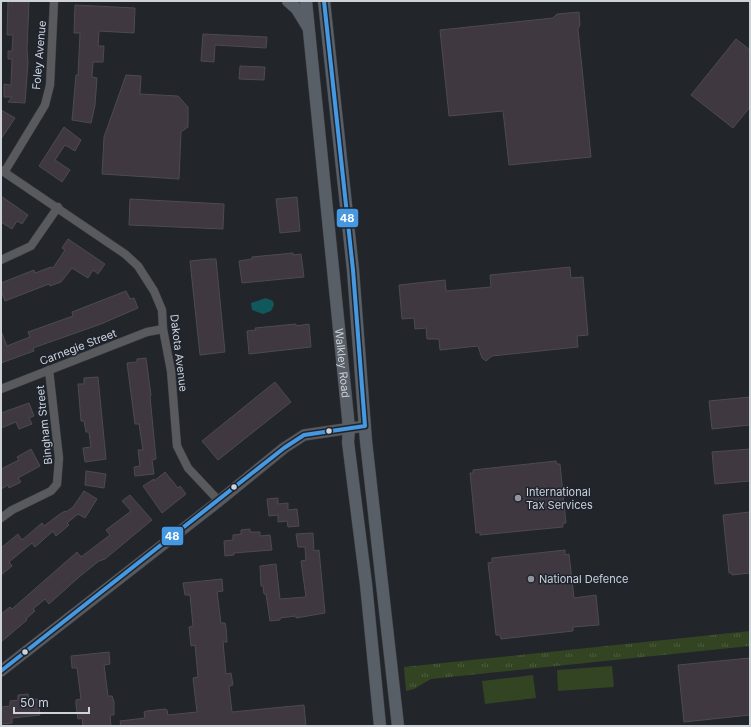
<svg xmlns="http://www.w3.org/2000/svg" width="751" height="727" font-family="Inter,sans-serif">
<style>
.grass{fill:url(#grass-tufts)}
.pitch{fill:#324422}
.water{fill:#10585c}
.building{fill:#403840;stroke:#4c4b4e}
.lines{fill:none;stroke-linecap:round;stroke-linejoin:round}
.street-casing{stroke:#3e4146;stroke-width:9}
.secondary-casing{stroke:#3e4146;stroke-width:12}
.primary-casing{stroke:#3e4146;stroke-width:13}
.street{stroke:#585a5e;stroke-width:8}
.secondary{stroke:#585a5e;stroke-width:11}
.primary{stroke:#595f66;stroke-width:12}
.bus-1-casing{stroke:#1e242e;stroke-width:7}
.bus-1{stroke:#4699e1;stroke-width:4}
.bus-dot{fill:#ced2d9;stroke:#1e242e;stroke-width:1.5}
.poi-dot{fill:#92959c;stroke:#1e242e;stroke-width:1.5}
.labels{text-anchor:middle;stroke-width:3;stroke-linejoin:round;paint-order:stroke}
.street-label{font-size:11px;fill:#ced2d9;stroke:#1e242e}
.poi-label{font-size:11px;fill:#ced2d9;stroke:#1e242e;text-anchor:start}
.line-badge{stroke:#1e242e;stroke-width:1.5}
.badge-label{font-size:11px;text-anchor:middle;font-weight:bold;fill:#fff}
</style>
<defs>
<pattern id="grass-tufts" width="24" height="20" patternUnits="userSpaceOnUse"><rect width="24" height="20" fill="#324422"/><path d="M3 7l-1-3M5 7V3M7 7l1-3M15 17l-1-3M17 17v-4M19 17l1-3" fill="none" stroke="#4e5e42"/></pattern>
</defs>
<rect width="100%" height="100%" fill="#22252a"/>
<path class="grass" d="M750 631V646L431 679 414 689 406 691 404 667Z"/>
<g class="pitch">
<path d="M612 666 614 687 558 691 557 670Z"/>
<path d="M533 675 536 698 485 704 482 681Z"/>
</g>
<path class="water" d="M266 298 273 301 274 305 271 311 263 314 252 310 251 303Z"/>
<g class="building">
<path d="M8 1H29L27 49 28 63 25 103 8 102 12 97H4V84L11 85 12 59H8V51H12L13 35H7Z"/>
<path d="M75 5 135 8 134 33 99 31 98 46H104L103 62H93L92 77 97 78 95 105 91 123 72 120 76 75H78L80 33H74Z"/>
<path d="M579 12 580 25 578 29 591 157 509 165 503 111 449 116 440 30 553 18 557 14Z"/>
<path d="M203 34 267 37 266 48 215 45 214 62 201 61Z"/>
<path d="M736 39 750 50V107L733 128 691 95Z"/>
<path d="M240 66 265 67 264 80 239 79Z"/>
<path d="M126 75 141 76 140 94 178 96 188 107V127L181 132 179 179 102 174 104 137Z"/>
<path d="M1 110 15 118 1 139Z"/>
<path d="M64 127 81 140 75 151 65 145 55 160 70 170 62 182 39 166Z"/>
<path d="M1 196 28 215 22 224 17 221 12 229 1 222Z"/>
<path d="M297 197 300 231 280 233 276 199Z"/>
<path d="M130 199 224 204 223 229 129 225Z"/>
<path d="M68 239 105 264 98 274 93 270 88 278 72 268 61 282 50 286 49 284 5 301 1 290V283L34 270 35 273 51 267 53 268 65 250 62 248Z"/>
<path d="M293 253V255L301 254 304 277 242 283 239 261 252 259V257Z"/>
<path d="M210 259H216L225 352 200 355 190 261Z"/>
<path d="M570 267 571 278 583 277 588 335 577 336 578 347 492 356 486 361 482 358 478 346 440 350 439 339H427L426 328 415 329 414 318 402 319 399 285 445 280 446 291 491 287 490 275Z"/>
<path d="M126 291 130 299 134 298 138 308 101 324 33 348 34 351 1 363V331L7 346 30 337 28 332 59 321 73 316 72 312Z"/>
<path d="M296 324V326L309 324 311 347 249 354 247 331 256 330 255 328Z"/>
<path d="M146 358 151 396H150L156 459 152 460 154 474 135 476 134 467 140 466 138 450H143L139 424H135L127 363 137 362V359Z"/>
<path d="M98 377 106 459 85 462 83 448 91 447 89 432H86L84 421H81L78 384H84V378Z"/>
<path d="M275 382 291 402 218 460 202 441Z"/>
<path d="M750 397V425L712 429 709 401Z"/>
<path d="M29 403 34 416 29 418 32 424 19 429 16 422 1 428V413Z"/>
<path d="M31 449 40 466 18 478 21 482 9 488 8 485 1 489V469L19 460 17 457Z"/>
<path d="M750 449V481L715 484 712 452Z"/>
<path d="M556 461 557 464H560L566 523H563V527L480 535V532L476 533 470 473H473V470Z"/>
<path d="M86 471 106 474 104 488 85 485Z"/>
<path d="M165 472 178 488 180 486 186 494 162 513 143 486 154 479V481Z"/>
<path d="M84 491 97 499 85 518 78 514 67 523 69 525 56 536 53 531 35 547 32 543 9 562 12 566 1 575V548L18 534 22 540 42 523 44 526 60 514 65 511 66 512 73 507Z"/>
<path d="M130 495 152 520 105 559 99 561 79 577 49 604 45 599 33 609 35 611 26 619 27 620 1 642V614L10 607 12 609 77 552 81 557 110 535 106 530 131 511 122 501Z"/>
<path d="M278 498V504L288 503V510L297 509 299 526 288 527 287 521 278 522V515L269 516 267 499Z"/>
<path d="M750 512V573L732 575V573H729L723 515Z"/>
<path d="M250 529V532H260V536L270 535 272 550 234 553V555L225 556 224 541 233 540V535L241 534V530Z"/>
<path d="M313 533 314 551 319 550 325 613 296 618V616L280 618V620L270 621 266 594H264L263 586H261L260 566 276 564 280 599 306 597 301 561 306 560 305 547H298L296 534Z"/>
<path d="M565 550V555L569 554 574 598 596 595 599 625 573 627V631L501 639 500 635H496L488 563 492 562V558Z"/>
<path d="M222 579 223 591 217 592 221 623H225L226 628 227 642H223L226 674 231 673 233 685 229 686 232 712 304 705 306 726H121L120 721 145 718 144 712 147 711 165 709 167 710 168 715 197 712 193 678 198 677 195 645 191 646 189 627 193 626 190 595H185L183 583Z"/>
<path d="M109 652 110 664 104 665 108 696H112L114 702V715H110L111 726H83L82 718 78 719 76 705V700L81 699 77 668H72L71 656Z"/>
<path d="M750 658V715L684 722 678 665Z"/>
<path d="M28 694 29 700 38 699 40 715 12 718V723L1 724 2 707 10 706V701L18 700V695Z"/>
</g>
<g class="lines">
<defs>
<g id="street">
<path d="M1 170 125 254 138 266 154 291 162 310 163 329 171 371 177 446 188 468 219 501"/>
<path d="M5 171 45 105 50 85 54 1"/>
<path d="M1 260 31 246 58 207"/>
<path d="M1 389 147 332 163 329"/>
<path d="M1 518 12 510 51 491 57 484 59 458 49 370"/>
</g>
<path id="secondary" d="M1 671 219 501 284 448 304 435 365 426"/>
<g id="primary">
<path d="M288 1 297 9 308 27"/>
<path id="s1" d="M306 1 349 428 348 442 366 584 380 726"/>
<path d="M324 1 353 270 366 441 398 726"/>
</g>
</defs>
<use href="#street" class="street-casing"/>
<use href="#secondary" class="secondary-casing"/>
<use href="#primary" class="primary-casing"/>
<use href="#street" class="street"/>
<use href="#secondary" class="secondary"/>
<use href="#primary" class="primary"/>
<defs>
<path id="bus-1" d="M1 671 284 448 304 435 365 426 353 270 324 1"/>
</defs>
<use href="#bus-1" class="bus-1-casing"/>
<use href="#bus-1" class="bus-1"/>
</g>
<g class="bus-dot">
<circle cx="329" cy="431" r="3.5"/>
<circle cx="234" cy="487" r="3.5"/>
<circle cx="25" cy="652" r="3.5"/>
</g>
<g class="poi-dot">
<circle cx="518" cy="498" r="4"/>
<circle cx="531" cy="579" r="4"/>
</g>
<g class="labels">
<g class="street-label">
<text transform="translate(39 55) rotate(-85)" y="4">Foley Avenue</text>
<text transform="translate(78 347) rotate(-21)" y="4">Carnegie Street</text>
<text transform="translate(179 353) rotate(83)" y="4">Dakota Avenue</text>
<text dy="4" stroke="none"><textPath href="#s1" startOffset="364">Walkley Road</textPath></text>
<text transform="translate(44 425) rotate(-96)" y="4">Bingham Street</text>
</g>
<g class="poi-label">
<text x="526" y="496">International<tspan x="526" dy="13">Tax Services</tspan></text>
<text x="539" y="583">National Defence</text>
</g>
</g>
<g class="line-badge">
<rect x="336" y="208" width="23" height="20" rx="4" fill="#4699e1"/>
<rect x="161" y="526" width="23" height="20" rx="4" fill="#4699e1"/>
</g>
<g class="badge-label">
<text x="347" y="222">48</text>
<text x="172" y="540">48</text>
</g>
<rect width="751" height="727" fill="none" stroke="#ced2d9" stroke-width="4"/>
<path d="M14 707v6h75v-6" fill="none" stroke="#ced2d9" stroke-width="2"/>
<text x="20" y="707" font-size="12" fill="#ced2d9" stroke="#1e242e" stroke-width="3" paint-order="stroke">50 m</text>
</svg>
